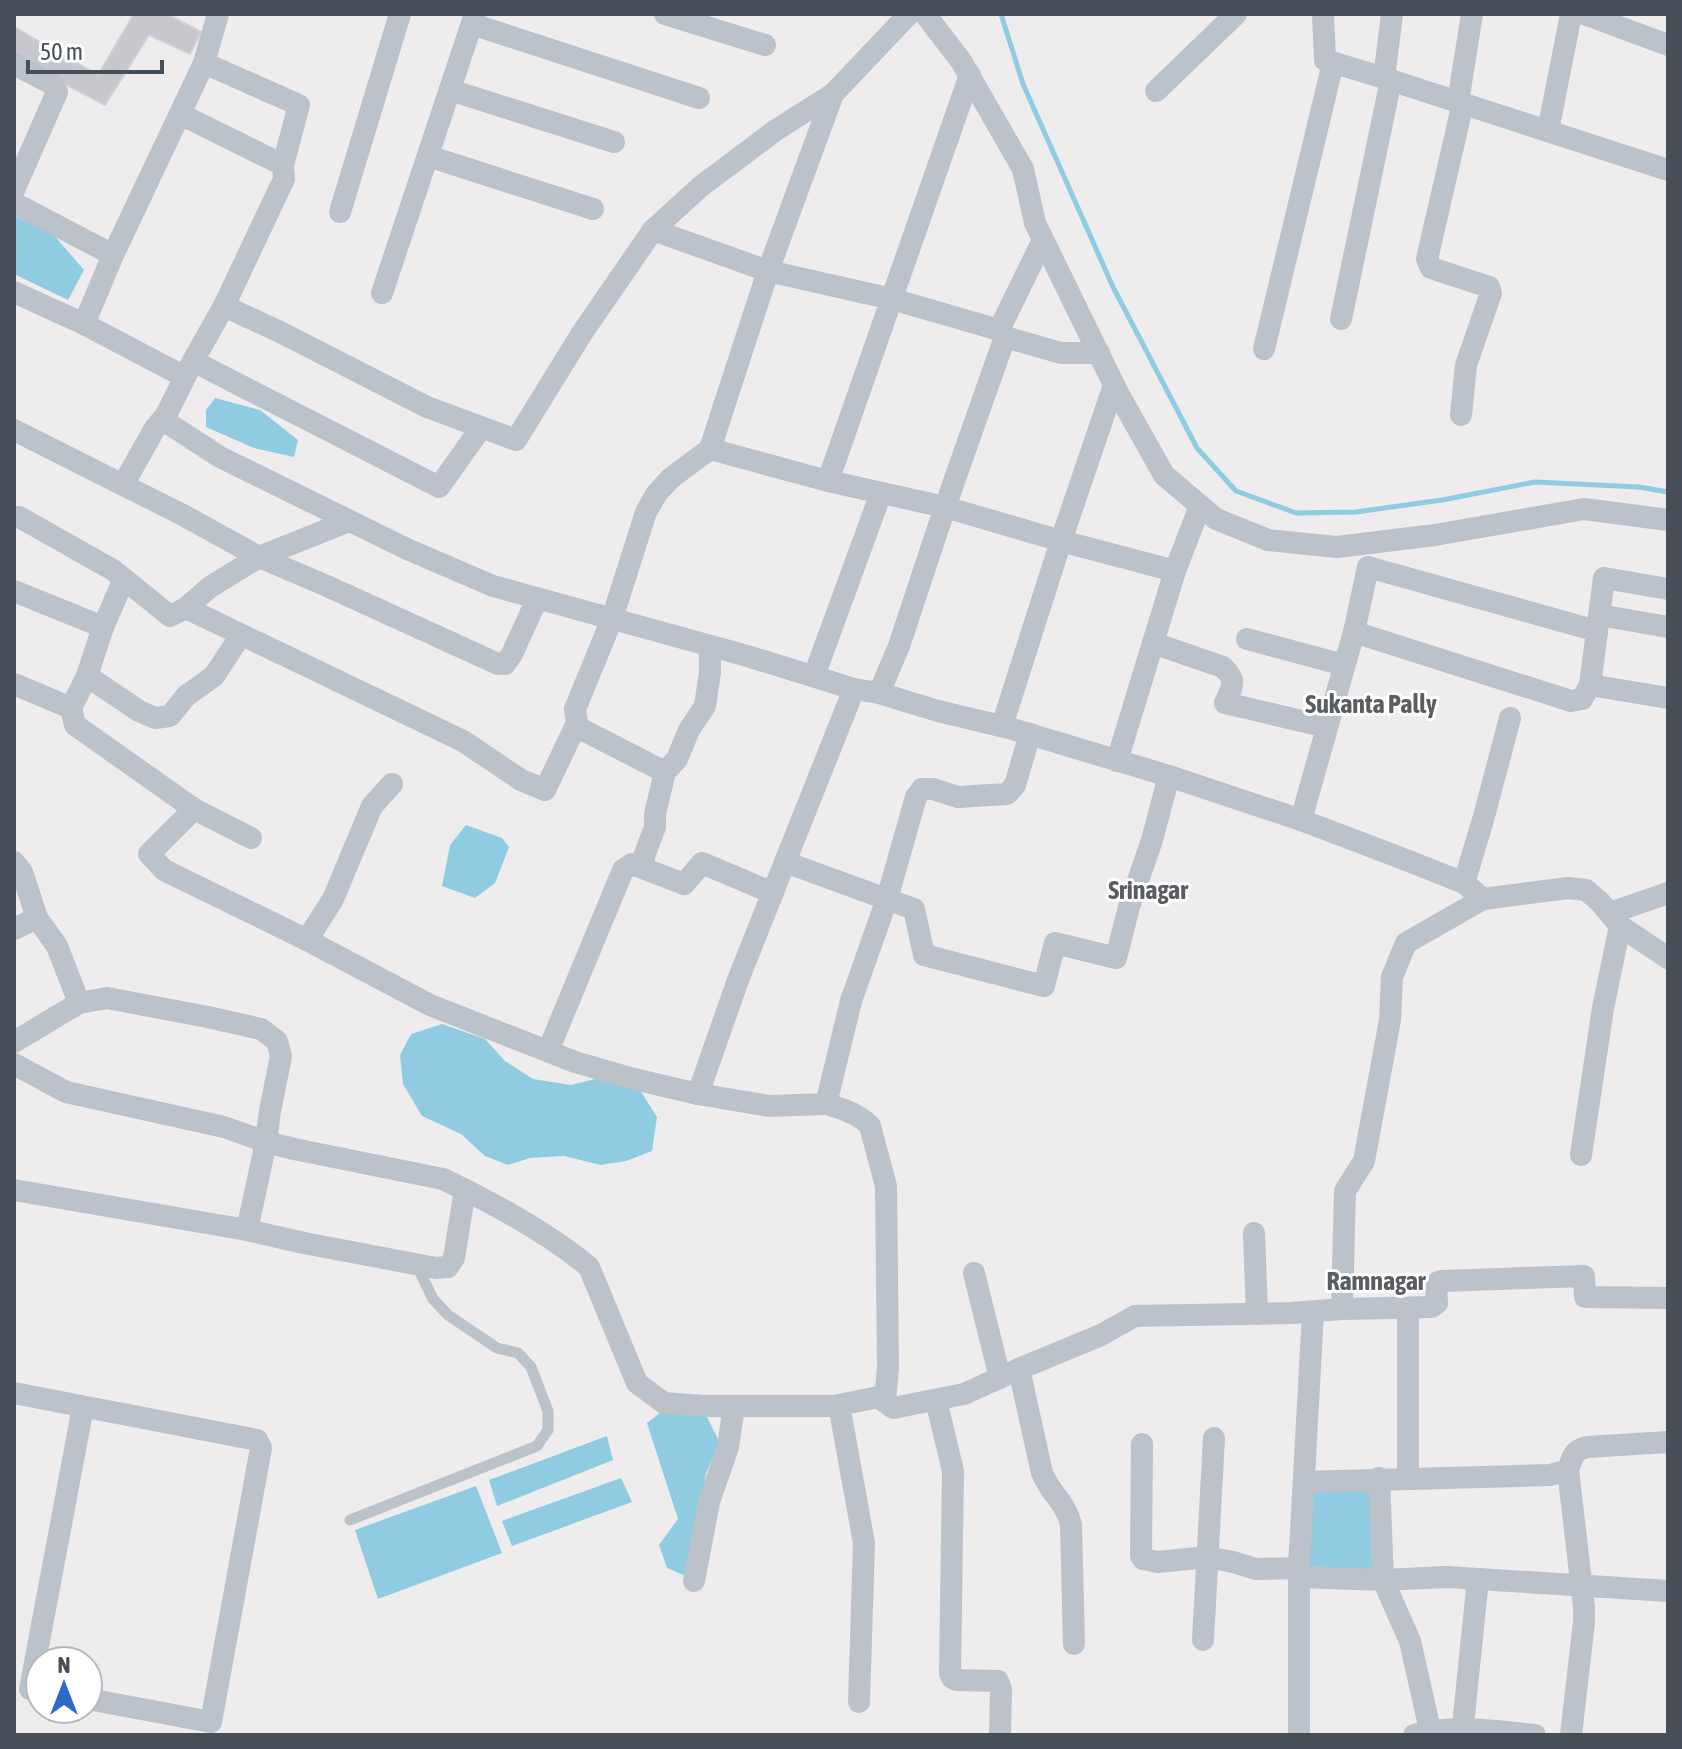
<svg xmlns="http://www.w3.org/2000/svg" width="1682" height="1749" font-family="'Asap Condensed',sans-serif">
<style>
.water{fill:#8fcce1}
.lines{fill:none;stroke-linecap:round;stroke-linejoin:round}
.stream{stroke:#8fcce1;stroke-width:5}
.building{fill:#c7c8ce;stroke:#d0d2d7;stroke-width:2}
.lane{stroke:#bbc2ca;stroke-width:11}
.street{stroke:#bbc2ca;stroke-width:22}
.labels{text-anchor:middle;stroke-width:6;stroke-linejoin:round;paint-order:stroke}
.neighbourhood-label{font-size:26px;font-weight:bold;fill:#595c60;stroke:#fff}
</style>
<rect width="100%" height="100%" fill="#eeecec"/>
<g class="water">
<path d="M14 216 52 233 84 270 68 300 14 274Z"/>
<path d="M215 398 260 410 298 440 294 457 254 448 206 427V410Z"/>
<path d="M466 825 502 838 509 847 495 883 475 898 442 886 450 845Z"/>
<path d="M442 1024 485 1039 505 1061 533 1079 571 1085 595 1079 638 1087 657 1117 652 1151 626 1161 601 1165 564 1156 530 1158 508 1165 485 1156 461 1134 422 1116 403 1084 400 1055 411 1034Z"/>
<path d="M660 1413 706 1415 720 1443 706 1473 686 1576 667 1568 659 1545 678 1519 647 1423Z"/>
<path d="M607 1436 613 1460 497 1506 489 1480Z"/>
<path d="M621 1478 632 1502 512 1546 502 1521Z"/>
<path d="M1372 1483 1374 1569H1306L1309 1488Z"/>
<path d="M476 1486 502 1553 378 1599 355 1530Z"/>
</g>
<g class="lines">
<path class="stream" d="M1001 14 1023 84 1113 287 1197 448 1236 491 1296 513 1356 512 1442 500 1535 482 1639 487 1668 492"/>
</g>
<path class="building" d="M134 14H167L201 32 190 54 149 35 105 105 14 58V27L98 75Z"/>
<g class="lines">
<path class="lane" d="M350 1520 537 1446 548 1430V1411L531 1367 518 1353 497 1348 448 1315 433 1299 416 1264"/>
<g class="street">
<path d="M665 14 765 45"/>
<path d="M925 14 961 61 1023 169 1035 223 1119 395 1164 475 1216 519 1268 540 1337 547 1435 535 1584 509 1668 520"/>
<path d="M1323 14 1325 60 1384 78 1668 170"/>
<path d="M1584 14 1668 45"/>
<path d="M472 24 699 98"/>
<path d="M14 64 54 85 57 92 14 190"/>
<path d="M1384 78 1392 14"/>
<path d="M450 90 614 142"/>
<path d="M1156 91 1236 14"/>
<path d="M1458 102 1472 14"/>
<path d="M180 114 283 165"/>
<path d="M1548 131 1571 14"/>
<path d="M428 156 593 209"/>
<path d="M14 203 113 255"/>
<path d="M340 212 400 14"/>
<path d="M653 230 768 271 892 299 999 330 1005 337 945 507 1061 541 1175 571 1117 761"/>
<path d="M14 292 84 324 185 377"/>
<path d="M382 293 475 14"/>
<path d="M224 306 282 333 427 407 516 440 582 333 653 230 700 187 776 130 833 94"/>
<path d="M1341 319 1391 80"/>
<path d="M84 324 113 255 204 63 218 14"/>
<path d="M999 330 1043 240"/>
<path d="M1005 337 1061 353H1099"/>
<path d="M1264 349 1333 63"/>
<path d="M193 361 439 487 481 428"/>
<path d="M1461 415 1466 365 1491 293 1489 287 1431 268 1427 259 1463 103"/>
<path d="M163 420 220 457 407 549 493 586 744 655 854 689 879 693 938 711 1009 728 1169 776 1301 820 1401 858 1464 883 1483 899"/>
<path d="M14 430 183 515 259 557 327 586 498 664H505L512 654 537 599"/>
<path d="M710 449 828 481 945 507 899 646 879 693"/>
<path d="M828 481 970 75"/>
<path d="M123 485 155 428 166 415 193 361 224 306 284 179 283 165 299 105 204 63"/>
<path d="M14 517H19L113 570 170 616 186 608 210 587 259 557 349 521"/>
<path d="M1175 571 1200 506"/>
<path d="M14 591 103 627"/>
<path d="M186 608 463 741 521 780 545 790 577 723"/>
<path d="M1599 615 1668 627"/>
<path d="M1354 632 1368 567 1597 631"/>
<path d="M1247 639 1344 665"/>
<path d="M1153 643 1223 667C1238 682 1232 686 1225 703L1327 727"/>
<path d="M87 676 139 711 155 718 170 716 186 696 214 676 241 635"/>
<path d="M814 676 881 493"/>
<path d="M14 684 71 708 75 725 194 809 149 854 164 870 307 940 430 1005 575 1062 634 1079 698 1094 769 1106 826 1104 851 1001 887 899 916 797 922 789H933L958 797 1007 794 1015 785 1030 734"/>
<path d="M1590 685 1604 578 1668 589"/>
<path d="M71 708 87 676 103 627 124 579"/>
<path d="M1002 726 1061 541 1114 385"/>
<path d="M665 772 677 759 689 730 705 706 710 672V646"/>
<path d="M194 809 251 838"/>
<path d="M1301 820 1354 632 1571 701 1582 699 1590 685 1668 698"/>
<path d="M14 862 22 872 37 918"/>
<path d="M785 862 914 909 924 955 1044 986 1055 943 1116 958 1129 907 1152 840 1169 776"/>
<path d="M640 867 655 827V814L665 772 581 729 577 723 575 709 612 619 646 512 657 493 671 478 710 449 768 271 833 94 909 14"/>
<path d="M1464 883 1483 820 1510 718"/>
<path d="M1610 913 1668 893"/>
<path d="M14 929 37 918 57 946 79 1003"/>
<path d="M307 940 333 899 372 806 392 784"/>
<path d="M14 1042 79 1003 107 998 208 1017 261 1029 277 1041 281 1056 270 1111 266 1142 247 1230"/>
<path d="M548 1051 623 870 632 864 684 884 702 863 773 893"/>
<path d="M14 1064 66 1092 224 1127 266 1142 294 1149 443 1179C491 1202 548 1233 589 1267L637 1383 664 1403 704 1406H834L878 1397 893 1408 964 1394 1019 1369 1101 1335 1135 1316 1292 1313 1342 1309 1345 1191 1364 1161 1390 1020 1392 977 1406 943 1483 899 1568 888 1586 890 1600 902 1620 926 1668 958"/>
<path d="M698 1094 738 980 854 689"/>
<path d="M826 1104C842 1109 858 1113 870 1126L886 1186 888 1366 885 1402"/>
<path d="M1581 1155 1603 1008 1620 926"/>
<path d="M14 1190 247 1230 304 1243 436 1268 448 1267 454 1258 465 1190"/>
<path d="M1254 1233 1257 1314"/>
<path d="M974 1273 1000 1378"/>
<path d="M1408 1308V1478"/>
<path d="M1342 1309 1432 1307 1437 1303 1436 1285 1438 1282 1442 1281 1584 1276 1585 1297 1668 1298"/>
<path d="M1019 1369 1042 1473C1050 1493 1067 1504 1071 1525L1074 1644"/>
<path d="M14 1393 257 1440 261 1448 211 1722 88 1699"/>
<path d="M936 1400 953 1471 950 1673 952 1678 956 1680 998 1681 1001 1689 1000 1735"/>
<path d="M839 1405 864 1543 859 1702"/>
<path d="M1142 1444 1141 1556 1143 1559 1158 1562 1207 1557 1233 1562 1256 1569 1299 1568"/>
<path d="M1568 1470 1584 1607V1622L1571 1735"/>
<path d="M1379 1478 1383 1580 1410 1641 1430 1730"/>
<path d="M1304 1482 1550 1475 1568 1470C1573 1457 1572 1451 1587 1447L1668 1442"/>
<path d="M1299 1577 1383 1580 1447 1577 1668 1591"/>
<path d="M694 1581 709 1502 728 1447 734 1406"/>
<path d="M1203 1640 1214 1438"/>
<path d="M30 1689 83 1407"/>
<path d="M1299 1735V1568L1313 1312"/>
<path d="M1414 1735C1453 1724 1496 1731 1535 1735"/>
<path d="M1462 1735 1478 1579"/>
</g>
</g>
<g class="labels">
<g class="neighbourhood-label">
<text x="1371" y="713">Sukanta Pally</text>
<text x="1148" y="899">Srinagar</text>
<text x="1376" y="1290">Ramnagar</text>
</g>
</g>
<rect width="1682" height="1749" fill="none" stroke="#464e57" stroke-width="32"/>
<g transform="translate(64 1685)"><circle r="38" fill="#ffffff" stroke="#b5b8bc" stroke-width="2"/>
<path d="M0-6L14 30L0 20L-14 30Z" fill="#2c69c8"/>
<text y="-12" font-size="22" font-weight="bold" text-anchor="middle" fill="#464e57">N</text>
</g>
<path d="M28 60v12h134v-12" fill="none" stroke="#464e57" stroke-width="4"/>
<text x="40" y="60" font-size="24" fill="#464e57" stroke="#ffffff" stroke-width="6" paint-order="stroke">50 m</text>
</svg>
